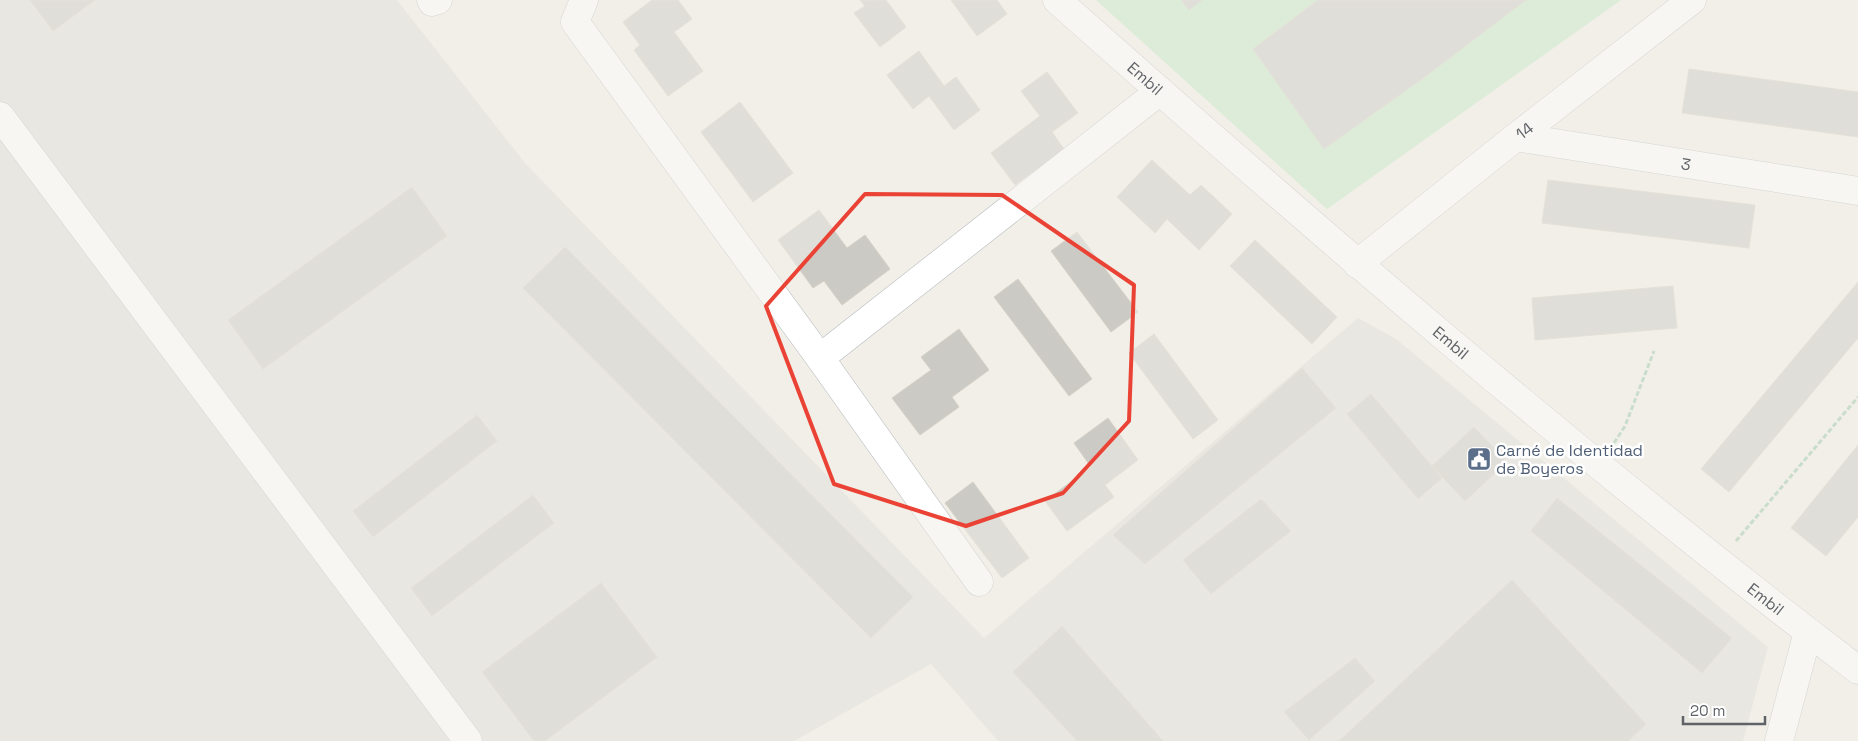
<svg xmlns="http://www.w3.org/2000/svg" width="1858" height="741" font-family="'Space Grotesk',sans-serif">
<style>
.industrial{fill:#e0deda}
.green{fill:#c5e8c5}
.building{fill:#cccac5;stroke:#d6d1c6}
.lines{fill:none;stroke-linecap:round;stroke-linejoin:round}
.minor-casing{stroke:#b5b8bc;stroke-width:29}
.path{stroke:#9cc7a9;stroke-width:3;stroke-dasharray:5 2.5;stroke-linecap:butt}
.minor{stroke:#fff;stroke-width:28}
.marked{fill:none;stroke:#ea4335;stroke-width:4;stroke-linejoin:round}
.labels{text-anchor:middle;stroke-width:5;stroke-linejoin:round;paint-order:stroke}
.street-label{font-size:16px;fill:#5f6368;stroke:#fff}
.service-label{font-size:16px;fill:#4e5e75;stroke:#fff;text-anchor:start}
</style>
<rect width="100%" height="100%" fill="#f1efe8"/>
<path class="industrial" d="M0 0H397L525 163 984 638 1358 318 1396 339 1768 647 1743 741H998L931 664 794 741H0Z"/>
<path class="green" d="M1096 0H1621L1327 209Z"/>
<g class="building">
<path d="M30 0H95L53 31Z"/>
<path d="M652 0H678L692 19 674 32 703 71 668 96 634 50 640 45 623 22Z"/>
<path d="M860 0H886L906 27 880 47 854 13 865 6Z"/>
<path d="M951 0H997L1007 14 977 36Z"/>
<path d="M1181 0H1202L1189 10Z"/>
<path d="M1318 0H1526L1426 76 1324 149 1253 49Z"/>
<path d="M919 51 944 86 956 77 980 110 954 130 929 96 913 109 887 75Z"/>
<path d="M1689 69 1858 92V137L1682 113Z"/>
<path d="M1047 72 1078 113 1052 132 1064 149 1015 185 991 153 1040 116 1021 91Z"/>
<path d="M740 102 793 173 753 202 701 132Z"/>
<path d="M1152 160 1190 195 1201 185 1232 214 1199 250 1167 219 1155 233 1117 197Z"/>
<path d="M1548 180 1755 205 1749 248 1542 223Z"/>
<path d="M412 187 447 236 263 369 228 320Z"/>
<path d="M819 210 847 248 865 235 890 269 842 305 824 281 813 288 778 240Z"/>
<path d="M1077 232 1138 312 1111 332 1051 251Z"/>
<path d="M1255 240 1337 317 1312 344 1230 266Z"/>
<path d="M565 247 913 597 871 638 523 288Z"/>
<path d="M1018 279 1092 379 1069 396 994 297Z"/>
<path d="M1858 282V338L1729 492 1701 469Z"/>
<path d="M1673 286 1677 328 1535 340 1532 298Z"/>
<path d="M959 329 989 370 952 397 959 407 920 435 892 398 931 370 921 357Z"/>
<path d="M1154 334 1218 420 1193 439 1129 353Z"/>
<path d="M1302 368 1336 408 1145 564 1113 535Z"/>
<path d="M1371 394 1442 478 1418 499 1347 414Z"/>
<path d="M477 415 497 441 373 537 353 511Z"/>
<path d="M1108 418 1138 460 1105 485 1114 497 1067 531 1045 501 1091 467 1074 443Z"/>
<path d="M1474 427 1507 462 1465 501 1432 466Z"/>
<path d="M1858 445V517L1826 556 1791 528Z"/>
<path d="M973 482 1029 558 1002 578 945 503Z"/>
<path d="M533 495 554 523 432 616 411 588Z"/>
<path d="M1557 498 1732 638 1702 673 1531 531Z"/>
<path d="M1261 499 1291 531 1211 594 1183 560Z"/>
<path d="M1512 580 1646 724 1628 741H1339Z"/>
<path d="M601 583 657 657 545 741H534L482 672Z"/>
<path d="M1062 626 1163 741H1077L1013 672Z"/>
<path d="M1355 658 1375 681 1309 740 1284 712Z"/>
</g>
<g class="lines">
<defs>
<g id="minor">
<path d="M431 0 432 2 438 0"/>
<path d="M584 0 575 22 820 358 979 582"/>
<path id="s1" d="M1057 0C1317 231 1581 459 1858 670"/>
<path d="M0 116 468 741"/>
<path id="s2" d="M1516 137 1858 191"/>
<path id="s3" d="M1357 264 1516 137 1692 0"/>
<path d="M820 358 1160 91"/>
<path d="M1779 741 1808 632"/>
</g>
</defs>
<use href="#minor" class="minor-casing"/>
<g class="path">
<path d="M1614 443 1625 426 1654 351"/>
<path d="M1736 541 1858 397"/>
</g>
<use href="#minor" class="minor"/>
</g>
<path d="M0 0H1858V741H0ZM865 194 1002 195 1134 285 1129 421 1063 493 966 526 834 484 766 306Z" fill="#f1efe8" fill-opacity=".55" fill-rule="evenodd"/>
<path class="marked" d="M865 194 1002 195 1134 285 1129 421 1063 493 966 526 834 484 766 306Z"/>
<defs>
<symbol id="civic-square" viewBox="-11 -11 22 22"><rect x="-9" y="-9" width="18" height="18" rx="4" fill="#5c6f8a" stroke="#fff"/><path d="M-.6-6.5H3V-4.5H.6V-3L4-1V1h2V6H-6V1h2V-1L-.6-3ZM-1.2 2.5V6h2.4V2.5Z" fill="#fff"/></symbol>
</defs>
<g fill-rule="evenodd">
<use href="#civic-square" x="1465" y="445" width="28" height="28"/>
</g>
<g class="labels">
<g class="street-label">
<text dy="6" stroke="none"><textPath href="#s1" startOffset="118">Embil</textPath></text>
<text dy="6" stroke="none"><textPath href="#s3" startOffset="214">14</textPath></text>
<text dy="6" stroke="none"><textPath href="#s2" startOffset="172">3</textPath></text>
<text dy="6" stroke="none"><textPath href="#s1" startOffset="522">Embil</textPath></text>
<text dy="6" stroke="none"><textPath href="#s1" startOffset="928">Embil</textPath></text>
</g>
<g class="service-label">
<text x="1496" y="456">Carné de Identidad<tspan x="1496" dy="18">de Boyeros</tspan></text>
</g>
</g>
<path d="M1683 716v8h82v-8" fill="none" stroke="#5f6368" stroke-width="2.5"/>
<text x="1690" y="716" font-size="15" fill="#5f6368" stroke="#ffffff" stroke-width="4" paint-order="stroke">20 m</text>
</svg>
